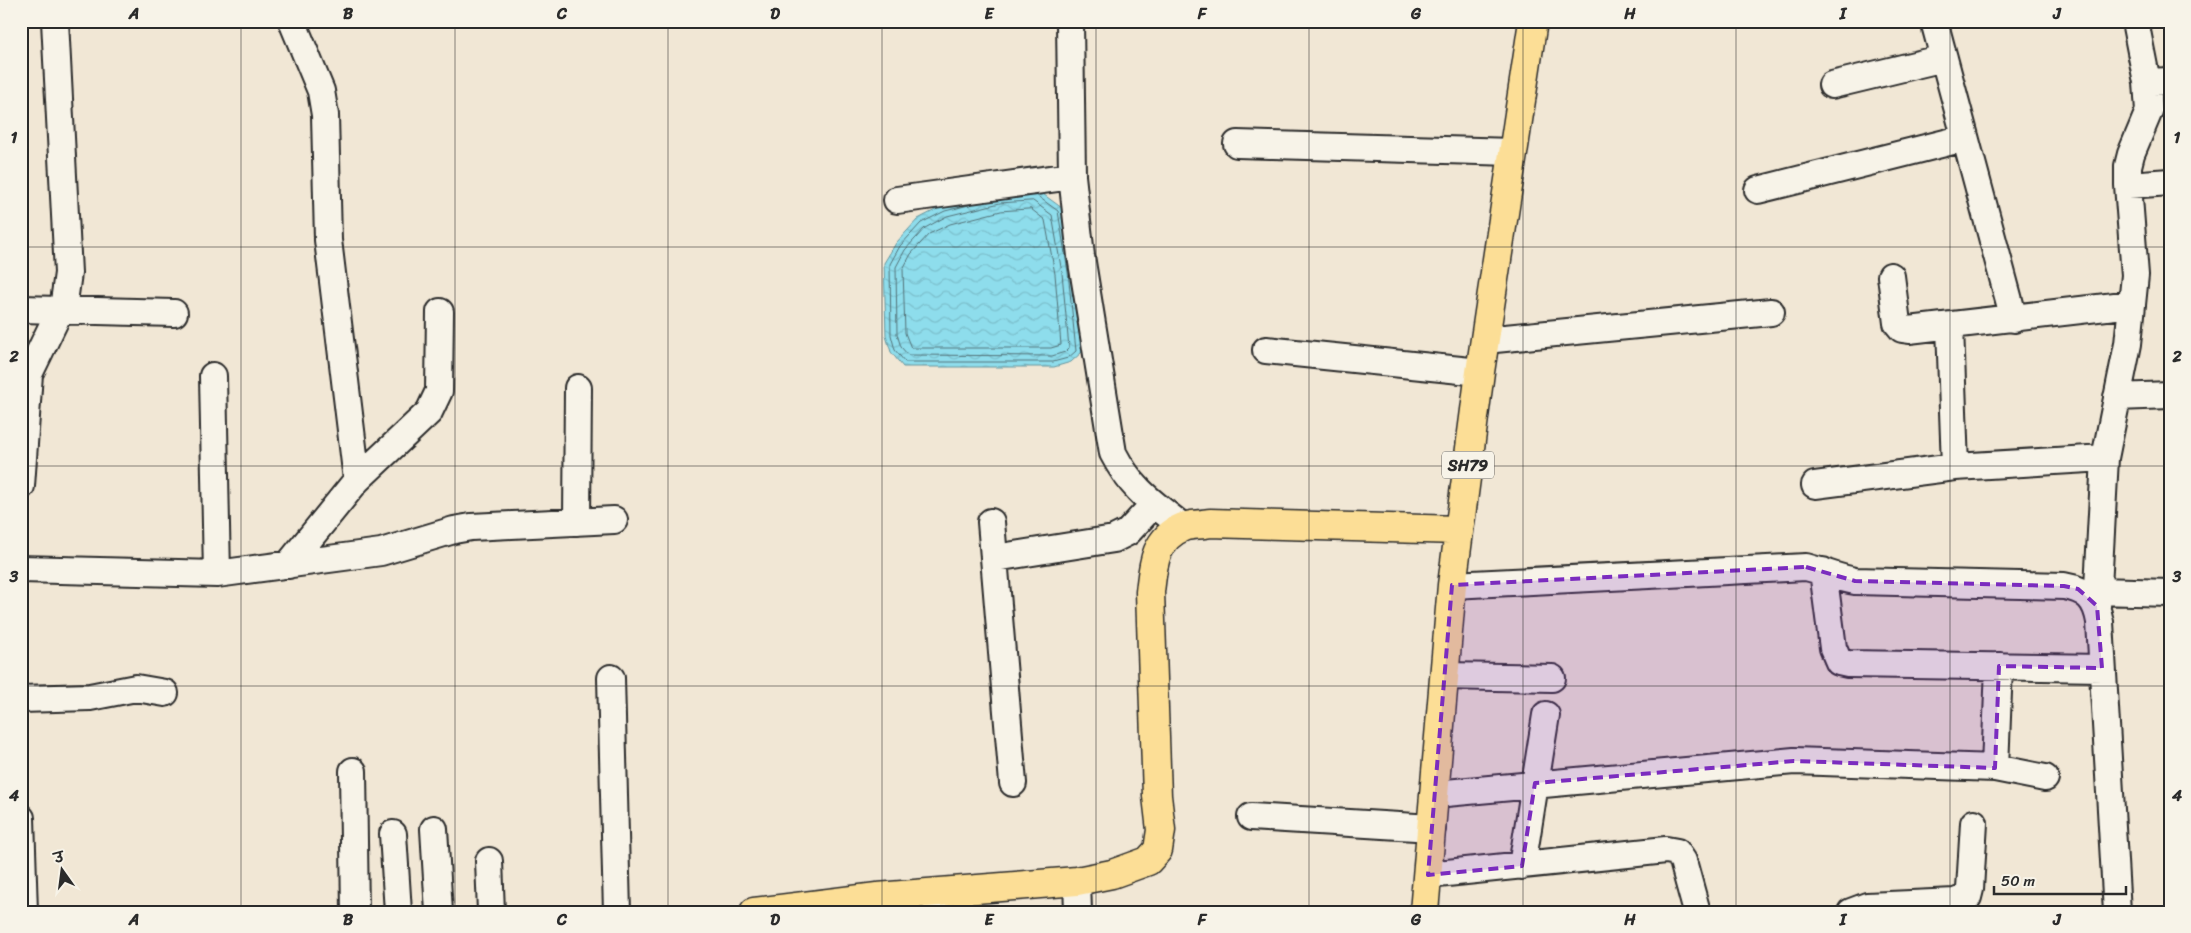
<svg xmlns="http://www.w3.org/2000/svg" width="2191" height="933" font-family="Sriracha,'Playpen Sans Deva',sans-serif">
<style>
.water{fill:url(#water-waves);stroke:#66969f}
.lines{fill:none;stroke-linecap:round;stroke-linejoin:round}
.shore{stroke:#537278;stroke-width:1}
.minor-casing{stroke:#2b2b2b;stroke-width:30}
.major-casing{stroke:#2b2b2b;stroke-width:31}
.minor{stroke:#f7f3e8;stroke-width:26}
.major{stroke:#fcde96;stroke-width:28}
.marked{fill:#7b2cbf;fill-opacity:0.2;stroke:#7b2cbf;stroke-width:4;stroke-dasharray:10 6;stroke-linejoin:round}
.grid{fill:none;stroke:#2b2b2b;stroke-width:1;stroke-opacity:0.55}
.labels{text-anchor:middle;stroke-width:4.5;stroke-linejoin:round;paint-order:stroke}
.shield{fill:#f7f3e8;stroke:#686764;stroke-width:1}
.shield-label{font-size:16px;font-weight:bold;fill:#2b2b2b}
.neatline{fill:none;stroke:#2b2b2b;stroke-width:2}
.grid-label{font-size:16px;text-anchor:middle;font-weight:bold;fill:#2b2b2b}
</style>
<defs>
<pattern id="water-waves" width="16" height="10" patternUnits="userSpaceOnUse" patternTransform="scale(1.25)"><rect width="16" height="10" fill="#8eddec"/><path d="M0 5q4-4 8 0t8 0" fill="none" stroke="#7bbecb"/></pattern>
</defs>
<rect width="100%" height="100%" fill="#f1e7d5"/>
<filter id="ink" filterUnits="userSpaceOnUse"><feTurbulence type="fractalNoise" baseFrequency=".02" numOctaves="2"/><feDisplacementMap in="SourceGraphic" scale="10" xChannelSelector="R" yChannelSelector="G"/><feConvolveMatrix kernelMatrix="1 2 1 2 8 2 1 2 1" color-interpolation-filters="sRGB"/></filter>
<g filter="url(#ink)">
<!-- water -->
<path class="water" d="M 1036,189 L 1062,208 L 1073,271 L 1082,352 L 1071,362 L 1054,367 L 903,367 L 891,352 L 886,336 L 884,263 L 896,243 L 918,219 L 943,206 Z"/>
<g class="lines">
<!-- shore -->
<path class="shore" d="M 1033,201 L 1052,215 L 1062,273 L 1069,348 L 1065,352 L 1052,356 L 908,355 L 901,347 L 897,334 L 896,267 L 905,250 L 925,228 L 947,216 L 1000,203 Z
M 969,205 L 945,211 L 921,223 L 900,246 L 890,264 L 891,335 L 895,350 L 905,362 L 1053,362 L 1068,358 L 1076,351 L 1068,272 L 1058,211 L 1036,195
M 1031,209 L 1045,220 L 1055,274 L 1061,345 L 1051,348 L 911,348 L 905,333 L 903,269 L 911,254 L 929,234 L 950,224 L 1001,211 Z"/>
<defs>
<path id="minor" d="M 292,21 L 321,91 L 325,115 L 328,240 L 357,480
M 1070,21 L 1072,176 L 1081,256 L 1113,453 C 1132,490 1152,502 1183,527
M 1934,21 L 2014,319
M 2147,82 L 2170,81
M 1832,85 L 1944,58
M 1237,144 L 1513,152
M 2128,185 L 2170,182
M 1758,190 L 1965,138
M 897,200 L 1072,176
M 1891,276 L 1897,323 L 1902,329 L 1909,330 L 2132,304
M 21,309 L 174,313
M 1950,326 L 1955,467
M 1485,340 L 1771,312
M 1266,350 L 1480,372
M 213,376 L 217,574
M 2117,397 L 2170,395
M 1815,485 L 1955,467 L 2105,458
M 21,486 L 29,374 L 64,302 L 68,273 L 55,21
M 577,522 L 578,388
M 991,522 L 1013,783
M 995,558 L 1114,539 L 1128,532 L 1154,504
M 288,565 L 357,480 L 429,412 L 439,391 L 440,312
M 21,569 L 217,574 L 381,552 L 454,530 L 471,527 L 614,520
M 1823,571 L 1833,648 L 1839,662 L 1848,664 L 2102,668
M 1452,585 L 1806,567 C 1823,571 1838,578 1855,581 L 2064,586 C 2087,590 2096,599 2100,622 L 2117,912
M 2098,591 L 2170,593
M 2097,606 L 2105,458 L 2128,344 L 2135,275 L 2128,185 L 2128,166 L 2131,154 L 2149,111 L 2147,82 L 2135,21
M 1445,676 L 1552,678
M 611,678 L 617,912
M 21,699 L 90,697 L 136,688 L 165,693
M 1995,768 L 1999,666
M 353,771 L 355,912
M 1435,794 L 1794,761 L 1995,768 L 2045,778
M 1251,817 L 1432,828
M 21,818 L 24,912
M 434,829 L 439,912
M 393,834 L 398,912
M 489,861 L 491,912
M 1522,866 L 1546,715
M 1428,875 L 1666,850 L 1677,852 L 1683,861 L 1697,912
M 1077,881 L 1078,912
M 936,892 L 937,912
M 1851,912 L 1867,906 L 1955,902 L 1968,897 L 1970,889 L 1974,823"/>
<path id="major" d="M 754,912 L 877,897 L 1077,881 L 1112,874 L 1148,861 L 1158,850 L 1161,830 L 1157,796 L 1150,592 C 1153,566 1154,539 1183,527 C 1190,524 1201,525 1210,523 L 1459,530
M 1424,912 L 1452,585 L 1480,372 L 1533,21"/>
</defs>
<!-- minor casing -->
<use href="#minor" class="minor-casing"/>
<!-- major casing -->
<use href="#major" class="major-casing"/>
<!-- minor -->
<use href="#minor" class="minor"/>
<!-- major -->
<use href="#major" class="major"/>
</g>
</g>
<!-- marked area -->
<path class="marked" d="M 1806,567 L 1855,581 L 2064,586 L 2078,589 L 2097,606 L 2102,668 L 1999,666 L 1995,768 L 1794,761 L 1535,783 L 1522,866 L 1428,875 L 1452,585 Z"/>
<!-- grid -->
<path class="grid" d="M 241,21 L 241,912M 455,21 L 455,912M 668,21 L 668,912M 882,21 L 882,912M 1096,21 L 1096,912M 1309,21 L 1309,912M 1523,21 L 1523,912M 1736,21 L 1736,912M 1950,21 L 1950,912M 21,247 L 2170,247M 21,466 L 2170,466M 21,686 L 2170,686"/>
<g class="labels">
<!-- shield labels -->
<rect class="shield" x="1442" y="451.5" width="52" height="27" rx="4"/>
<g class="shield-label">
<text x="1468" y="471">SH79</text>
</g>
</g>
<!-- margin -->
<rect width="2191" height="933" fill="none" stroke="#f7f3e8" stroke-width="55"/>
<!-- north arrow -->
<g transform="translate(62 870) rotate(346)" stroke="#f7f3e8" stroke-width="4" paint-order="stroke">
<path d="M0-4L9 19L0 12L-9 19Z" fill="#2b2b2b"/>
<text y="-8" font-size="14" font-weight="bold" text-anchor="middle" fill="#2b2b2b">उ</text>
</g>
<!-- scale -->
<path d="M1994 886v8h132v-8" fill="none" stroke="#2b2b2b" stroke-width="2.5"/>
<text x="2001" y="886" font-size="15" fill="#2b2b2b" stroke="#f7f3e8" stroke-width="4" paint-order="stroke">50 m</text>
<rect x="28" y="28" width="2136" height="878" class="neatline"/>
<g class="grid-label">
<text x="134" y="19">A</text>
<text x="348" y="19">B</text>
<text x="562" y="19">C</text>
<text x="775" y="19">D</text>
<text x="989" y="19">E</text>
<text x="1202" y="19">F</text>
<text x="1416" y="19">G</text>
<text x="1630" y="19">H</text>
<text x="1843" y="19">I</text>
<text x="2057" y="19">J</text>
<text x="14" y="143">1</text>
<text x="2177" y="143">1</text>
<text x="14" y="362">2</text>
<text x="2177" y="362">2</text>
<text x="14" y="582">3</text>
<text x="2177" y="582">3</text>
<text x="14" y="801">4</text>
<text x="2177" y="801">4</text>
<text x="134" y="925">A</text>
<text x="348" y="925">B</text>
<text x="562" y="925">C</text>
<text x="775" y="925">D</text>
<text x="989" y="925">E</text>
<text x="1202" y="925">F</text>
<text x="1416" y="925">G</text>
<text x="1630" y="925">H</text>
<text x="1843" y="925">I</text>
<text x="2057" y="925">J</text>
</g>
</svg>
